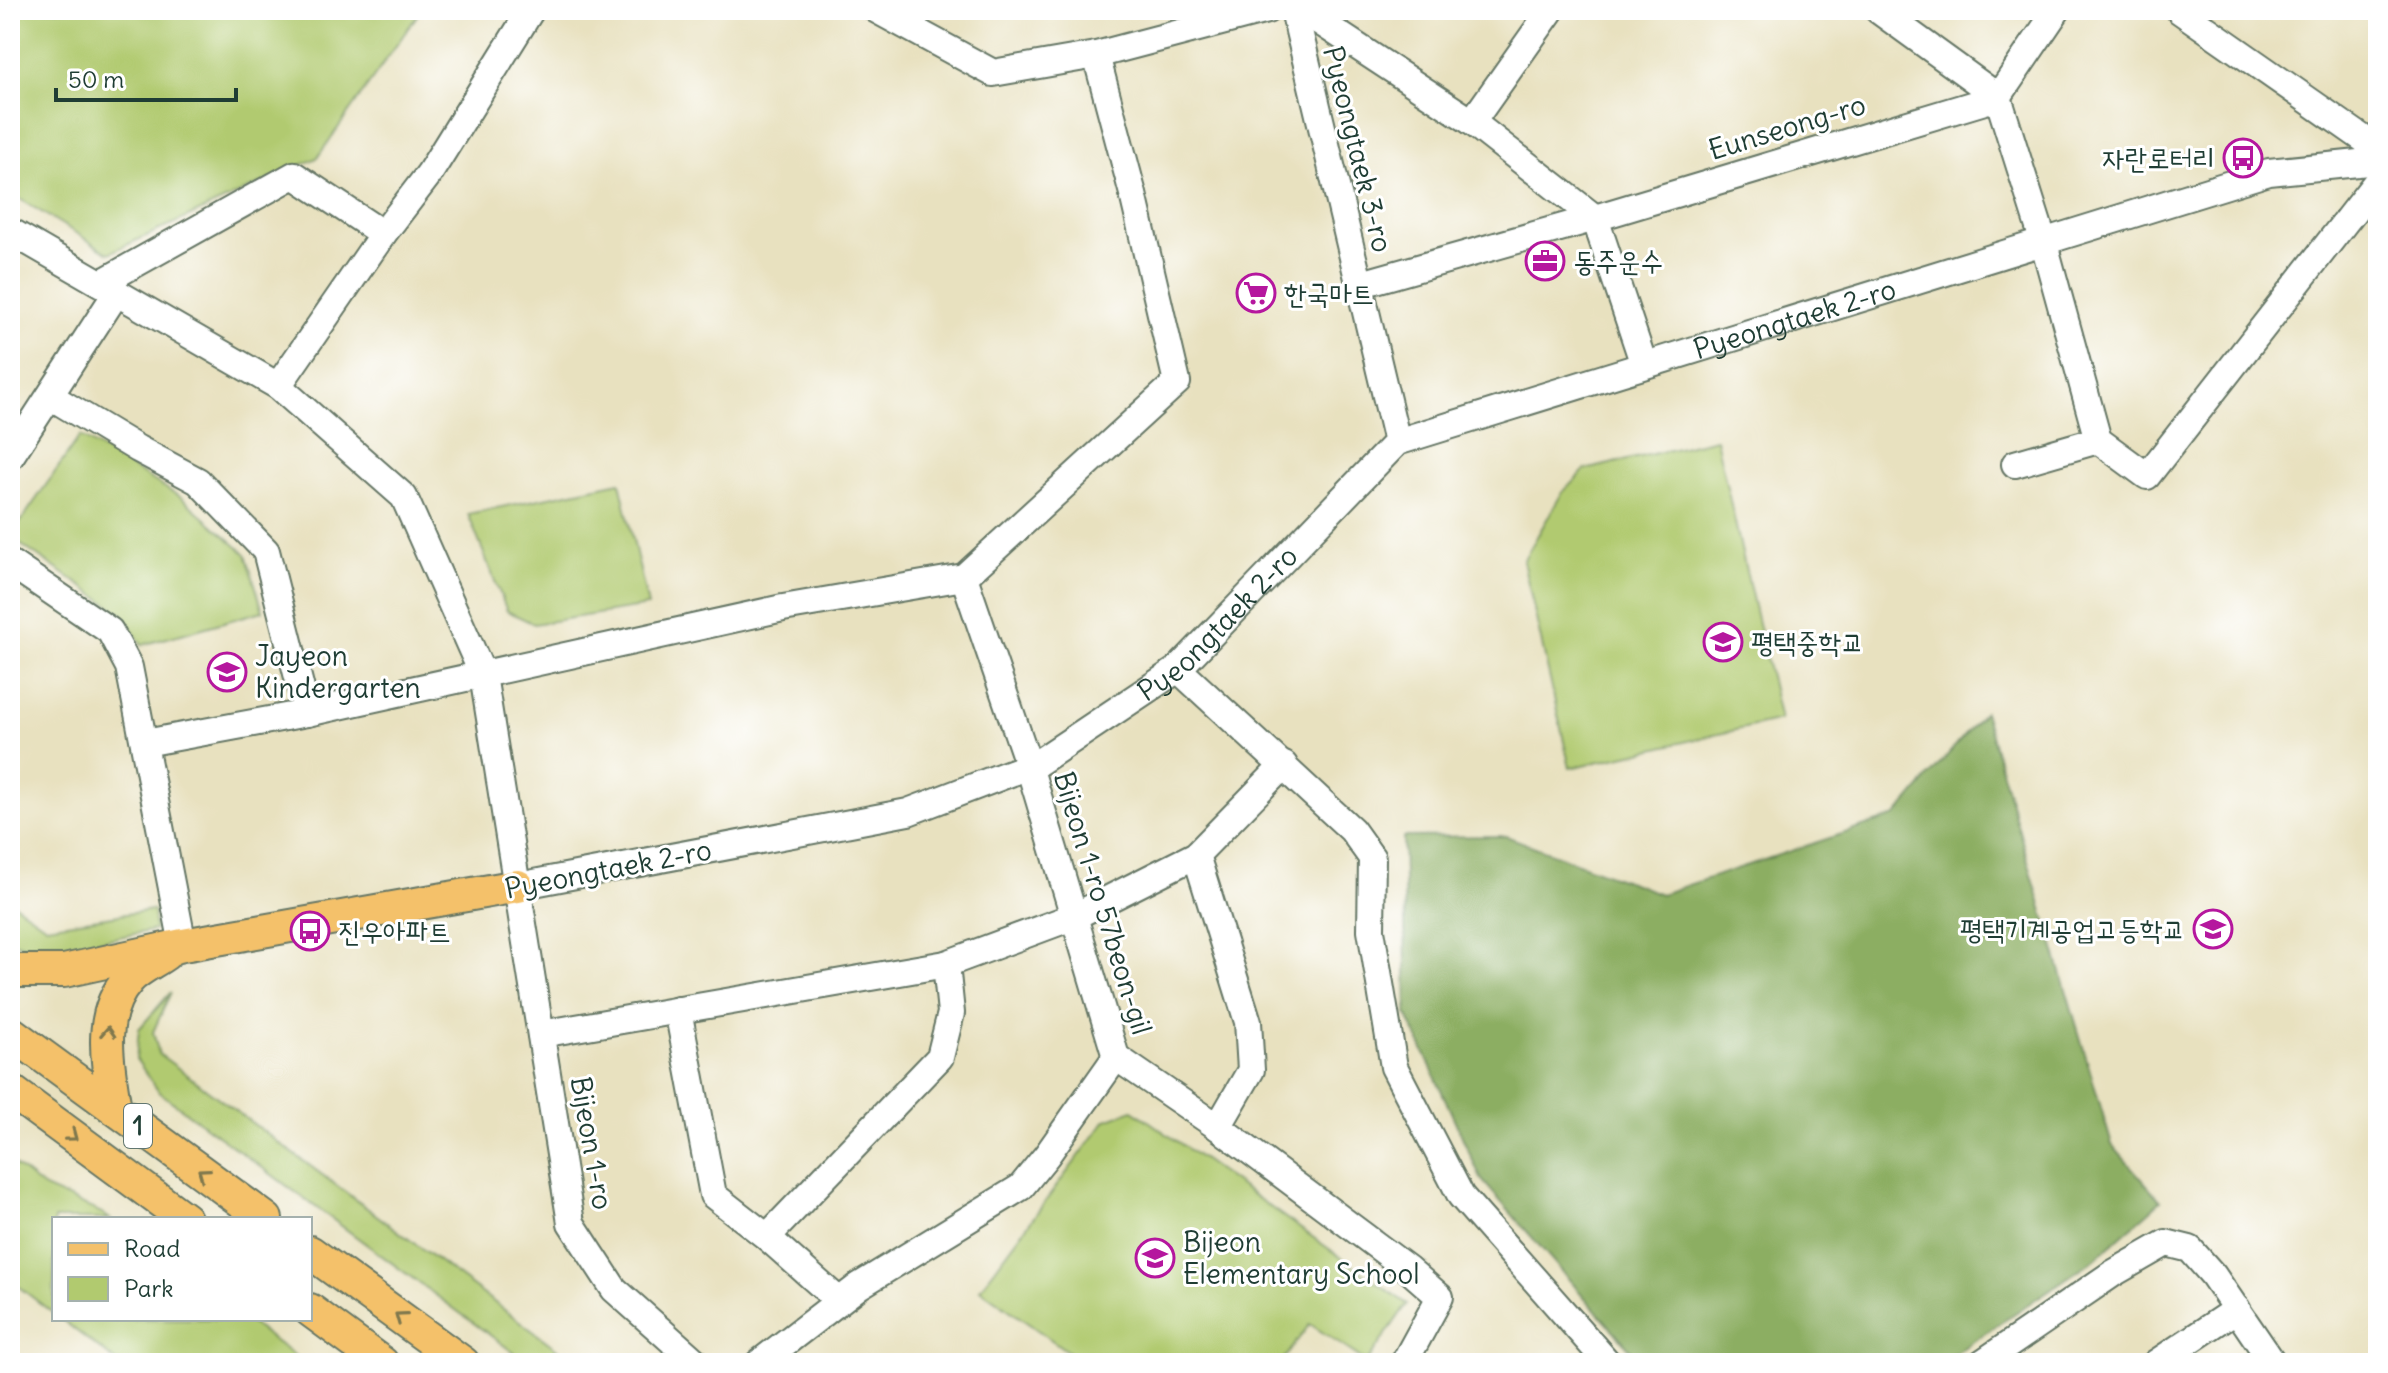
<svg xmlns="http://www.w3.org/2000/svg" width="2388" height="1373" font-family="Delius,'Poor Story',sans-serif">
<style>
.green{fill:#b1ca6f;stroke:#688452;stroke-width:2}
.forest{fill:#8cae62;stroke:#56764b;stroke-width:2}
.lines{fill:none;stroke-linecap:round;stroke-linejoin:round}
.minor-casing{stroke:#657665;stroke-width:30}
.major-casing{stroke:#657665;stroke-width:36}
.minor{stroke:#fff;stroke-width:26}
.major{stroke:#f4c16b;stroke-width:32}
.oneway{stroke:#7f784d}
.labels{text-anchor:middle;stroke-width:6;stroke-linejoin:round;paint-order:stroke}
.shield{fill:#fff;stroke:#627771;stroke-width:2}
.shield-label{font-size:26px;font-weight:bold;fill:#1f3d34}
.street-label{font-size:28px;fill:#1f3d34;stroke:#fff}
.poi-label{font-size:28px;fill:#1f3d34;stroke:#fff;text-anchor:start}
</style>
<rect width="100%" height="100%" fill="#fff"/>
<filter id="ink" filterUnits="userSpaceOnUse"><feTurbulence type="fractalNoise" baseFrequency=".0125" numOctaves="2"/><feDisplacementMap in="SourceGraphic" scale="16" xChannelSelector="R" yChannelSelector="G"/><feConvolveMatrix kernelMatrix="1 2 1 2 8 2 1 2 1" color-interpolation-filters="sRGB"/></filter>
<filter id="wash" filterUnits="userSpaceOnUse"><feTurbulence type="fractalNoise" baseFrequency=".006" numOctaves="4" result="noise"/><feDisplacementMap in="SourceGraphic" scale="32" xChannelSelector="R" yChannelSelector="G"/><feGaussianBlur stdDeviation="1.8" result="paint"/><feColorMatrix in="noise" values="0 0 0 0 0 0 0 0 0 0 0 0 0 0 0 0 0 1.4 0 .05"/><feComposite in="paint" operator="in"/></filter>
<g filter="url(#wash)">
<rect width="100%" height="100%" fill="#e8e1bf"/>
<!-- green -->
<path class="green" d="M 10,10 L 421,10 L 317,158 L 109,253 L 10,193 Z
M 80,436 L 182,498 L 246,554 L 263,611 L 142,645 L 121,613 L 10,537 Z
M 1716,439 L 1780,720 L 1570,768 L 1523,561 L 1562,493 L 1585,470 Z
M 620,482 L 648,606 L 534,624 L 507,611 L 468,514 Z
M 10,901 L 46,926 L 153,910 L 155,930 L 42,952 L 10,941 Z
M 171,992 L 153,1032 L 159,1054 L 576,1363 L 528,1363 L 159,1092 L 136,1059 L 139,1029 Z
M 1133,1110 L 1407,1304 L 1367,1362 L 1310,1324 L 1280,1363 L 1084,1363 L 980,1289 L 1106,1120 Z
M 10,1161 L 44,1188 L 102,1213 L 110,1219 L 54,1219 L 54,1314 L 10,1280 Z
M 61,1319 L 245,1319 L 304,1363 L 118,1363 Z"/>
<!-- forest -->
<path class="forest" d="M 1984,712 L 2112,1145 L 2161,1201 L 2095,1259 L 1941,1363 L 1642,1363 L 1481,1179 L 1407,1014 L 1403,837 L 1506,836 L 1661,894 L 1896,816 Z"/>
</g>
<g filter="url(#ink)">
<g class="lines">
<defs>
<g id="minor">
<path d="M 877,10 L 993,73 L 1096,55 L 1267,10"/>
<path d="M 1294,10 L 1397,442"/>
<path d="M 1302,10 L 1472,122 L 1595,218 L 1644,365"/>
<path d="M 1878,10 L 1998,97 L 2043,240 L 2098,440 L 2147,476 L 2378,180"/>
<path d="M 2179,10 L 2378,149"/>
<path d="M 1472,122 L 1551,10"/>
<path d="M 10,231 L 278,386 L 404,497 L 483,675 L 571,1223 L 614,1289 L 697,1363"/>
<path d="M 101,283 L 294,175 L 383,234"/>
<path d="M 1358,285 L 1595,218 L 1998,97 L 2057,10"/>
<path d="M 278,386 L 383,234 L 429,174 L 531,10"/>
<path d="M 50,396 L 138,449 L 198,481 L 266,551 L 307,713"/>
<path d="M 10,457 L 117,292"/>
<path d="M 2015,464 L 2098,440"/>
<path d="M 10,563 L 110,631 L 129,667 L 183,945"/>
<path d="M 964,577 L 1029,766 L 1116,1057 L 1218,1127 L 1408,1269 L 1440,1297 L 1404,1363"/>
<path d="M 1178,669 L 1352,830 L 1372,858 L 1371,930 L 1394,1067 L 1461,1196 L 1608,1363"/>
<path d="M 145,743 L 307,713 L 783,608 L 964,577 L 1177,382 L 1133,194 L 1096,55"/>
<path d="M 1196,855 L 1248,1022 L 1251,1070 L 1218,1127"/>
<path id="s1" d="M 518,886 L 908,812 L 1039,762 L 1178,669 L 1397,442 L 2269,172 L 2378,161"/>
<path d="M 678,1010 L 713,1195 L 767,1237 L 839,1301"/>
<path d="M 541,1034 L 946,964 L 1075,916 L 1196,855 L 1284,765"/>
<path d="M 767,1237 L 940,1057 L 951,1013 L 946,964"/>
<path d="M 759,1363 L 859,1286 L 1021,1187 L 1047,1155 L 1116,1057"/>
<path d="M 1982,1363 L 2112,1274 L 2166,1243 L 2190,1249 L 2213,1275 L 2273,1363"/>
<path d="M 2156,1363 L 2237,1309"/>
</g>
<path id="major" d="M 10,971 L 64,971 L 183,945 L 518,886
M 10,1032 L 266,1219
M 10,1090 L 185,1219
M 115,1109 C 108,1065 96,1015 129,979 C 138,969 154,962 165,954
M 310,1252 L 463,1363
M 310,1310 L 382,1363"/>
</defs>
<!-- minor casing -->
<use href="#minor" class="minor-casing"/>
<!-- major casing -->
<use href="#major" class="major-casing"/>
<!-- minor -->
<use href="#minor" class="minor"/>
<!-- major -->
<use href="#major" class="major"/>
</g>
<!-- one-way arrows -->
<defs><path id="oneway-chevron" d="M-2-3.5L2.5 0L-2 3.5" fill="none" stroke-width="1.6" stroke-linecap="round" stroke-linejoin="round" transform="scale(2)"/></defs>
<g class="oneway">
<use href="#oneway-chevron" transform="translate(108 1032) rotate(-87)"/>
<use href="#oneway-chevron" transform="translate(72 1136) rotate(37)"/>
<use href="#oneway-chevron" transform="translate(203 1173) rotate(-144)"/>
<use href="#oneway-chevron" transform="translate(400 1317) rotate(-144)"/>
</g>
</g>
<!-- icons -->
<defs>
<symbol id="bus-ring" viewBox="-11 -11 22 22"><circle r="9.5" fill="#fff" stroke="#b5179e" stroke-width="1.5"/><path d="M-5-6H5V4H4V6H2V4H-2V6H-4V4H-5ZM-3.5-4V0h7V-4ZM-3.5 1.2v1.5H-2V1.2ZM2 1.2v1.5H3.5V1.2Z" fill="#b5179e"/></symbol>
<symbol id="office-ring" viewBox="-11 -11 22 22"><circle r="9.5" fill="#fff" stroke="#b5179e" stroke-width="1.5"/><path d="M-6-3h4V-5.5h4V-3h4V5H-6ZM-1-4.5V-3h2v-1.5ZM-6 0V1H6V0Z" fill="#b5179e"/></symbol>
<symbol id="supermarket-ring" viewBox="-11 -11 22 22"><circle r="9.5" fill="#fff" stroke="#b5179e" stroke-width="1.5"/><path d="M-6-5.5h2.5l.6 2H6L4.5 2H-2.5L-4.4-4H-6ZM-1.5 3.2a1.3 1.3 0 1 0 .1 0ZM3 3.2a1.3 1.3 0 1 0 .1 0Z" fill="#b5179e"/></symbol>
<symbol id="school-ring" viewBox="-11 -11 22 22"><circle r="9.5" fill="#fff" stroke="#b5179e" stroke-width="1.5"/><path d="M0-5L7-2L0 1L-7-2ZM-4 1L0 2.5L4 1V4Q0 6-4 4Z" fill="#b5179e"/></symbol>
</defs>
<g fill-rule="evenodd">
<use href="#bus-ring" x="2221" y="136" width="44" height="44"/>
<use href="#office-ring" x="1523" y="239" width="44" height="44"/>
<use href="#supermarket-ring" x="1234" y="271" width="44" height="44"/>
<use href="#school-ring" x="1701" y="620" width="44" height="44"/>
<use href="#school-ring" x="205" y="650" width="44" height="44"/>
<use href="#school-ring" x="2191" y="907" width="44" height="44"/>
<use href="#bus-ring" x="288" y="909" width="44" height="44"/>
<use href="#school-ring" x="1133" y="1236" width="44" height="44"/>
</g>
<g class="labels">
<!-- shield labels -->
<rect class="shield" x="124" y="1104" width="28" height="44" rx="6"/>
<g class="shield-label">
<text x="138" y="1135">1</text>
</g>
<!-- street labels -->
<g class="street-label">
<text transform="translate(1787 127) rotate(-17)" y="10">Eunseong-ro</text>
<text transform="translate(1358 149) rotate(76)" y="10">Pyeongtaek 3-ro</text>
<text dy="10" stroke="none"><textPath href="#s1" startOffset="1436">Pyeongtaek 2-ro</textPath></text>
<text dy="10" stroke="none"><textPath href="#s1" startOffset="764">Pyeongtaek 2-ro</textPath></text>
<text transform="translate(608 869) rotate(-11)" y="10">Pyeongtaek 2-ro</text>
<text transform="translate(1103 903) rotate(73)" y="10">Bijeon 1-ro 57beon-gil</text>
<text transform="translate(592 1143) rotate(80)" y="10">Bijeon 1-ro</text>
</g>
<!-- poi labels -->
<g class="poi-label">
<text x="2215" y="168" text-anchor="end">자란로터리</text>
<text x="1573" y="271">동주운수</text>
<text x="1284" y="303">한국마트</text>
<text x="1751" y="652">평택중학교</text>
<text x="255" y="666">Jayeon<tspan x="255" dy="32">Kindergarten</tspan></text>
<text x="2185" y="939" text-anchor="end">평택기계공업고등학교</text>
<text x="338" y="941">진우아파트</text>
<text x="1183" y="1252">Bijeon<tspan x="1183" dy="32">Elementary School</tspan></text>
</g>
</g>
<!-- margin -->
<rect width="2388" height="1373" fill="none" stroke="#fff" stroke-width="40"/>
<!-- legend -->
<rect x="52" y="1217" width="260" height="104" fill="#ffffff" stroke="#a5b1ae" stroke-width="2"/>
<rect x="68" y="1243" width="40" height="12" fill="#f4c16b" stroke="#a5b1ae" stroke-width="2"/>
<text x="124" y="1257" font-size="24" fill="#1f3d34">Road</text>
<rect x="68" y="1277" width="40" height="24" fill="#b1ca6f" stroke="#a5b1ae" stroke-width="2"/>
<text x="124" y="1297" font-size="24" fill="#1f3d34">Park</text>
<!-- scale -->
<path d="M56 88v12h180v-12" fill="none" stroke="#1f3d34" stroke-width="4"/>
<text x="68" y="88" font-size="24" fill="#1f3d34" stroke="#ffffff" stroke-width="6" paint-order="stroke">50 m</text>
</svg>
